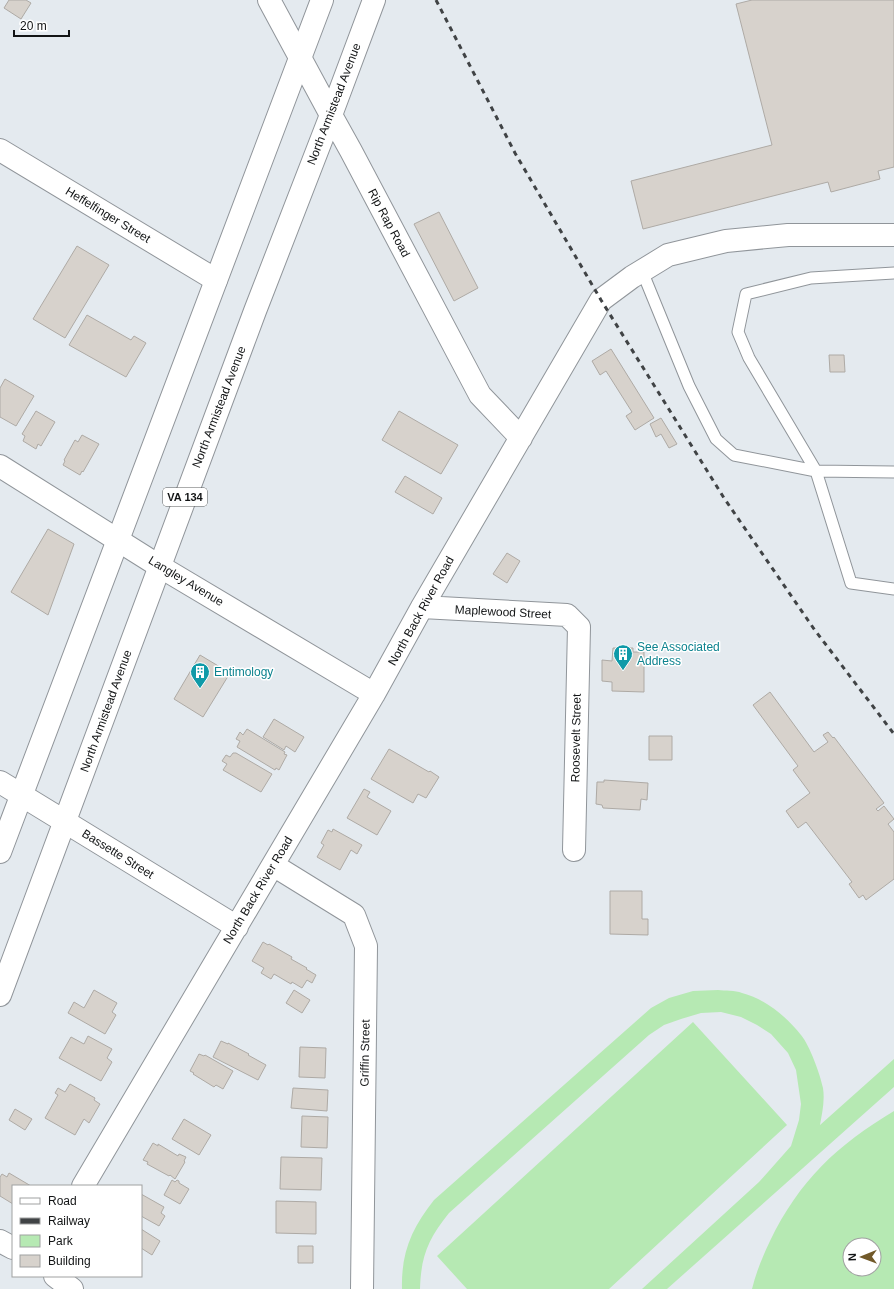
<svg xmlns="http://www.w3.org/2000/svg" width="894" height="1289" font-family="Helvetica,sans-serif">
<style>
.green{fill:#b6e9b3;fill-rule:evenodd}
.building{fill:#d7d2cc;stroke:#aeaaa5}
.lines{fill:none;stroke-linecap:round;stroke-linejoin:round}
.service-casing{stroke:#90959a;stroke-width:13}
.minor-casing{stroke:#90959a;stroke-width:24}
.secondary-casing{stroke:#90959a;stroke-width:24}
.primary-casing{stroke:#90959a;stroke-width:24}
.service{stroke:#fff;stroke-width:11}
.minor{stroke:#fff;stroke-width:22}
.secondary{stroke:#fff;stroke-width:22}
.primary{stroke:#fff;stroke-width:22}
.rail{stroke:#404345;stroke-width:3;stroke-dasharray:5 5;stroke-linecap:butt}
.labels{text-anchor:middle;stroke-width:3;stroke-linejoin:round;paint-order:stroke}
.shield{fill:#fff;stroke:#595a5b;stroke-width:1}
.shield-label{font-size:11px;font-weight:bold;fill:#121415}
.street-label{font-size:12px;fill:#121415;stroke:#fff}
.culture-label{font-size:12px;fill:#0d838f;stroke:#fff;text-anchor:start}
</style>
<rect width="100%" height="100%" fill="#e4eaef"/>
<!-- green -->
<path class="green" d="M 718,990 C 725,991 735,990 742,993 C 765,999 786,1016 801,1035 C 810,1046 820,1074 823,1088 C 825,1101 822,1113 820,1125 L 894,1059 L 894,1087 L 667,1289 L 642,1289 L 759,1182 L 791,1146 L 799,1120 L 801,1104 L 796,1070 L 788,1053 L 771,1034 L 757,1025 L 741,1017 L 721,1012 L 701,1013 L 681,1019 L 664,1025 L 649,1035 L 449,1213 C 428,1239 421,1256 420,1289 L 402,1289 C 401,1252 412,1228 434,1200 L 651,1008 L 669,998 L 693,991 Z
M 693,1022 L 787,1125 L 609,1289 L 467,1289 L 437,1256 Z
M 894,1111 L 894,1289 L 752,1289 C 756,1272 763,1256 770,1241 C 799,1181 837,1145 894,1111 ZM 850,1245 L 874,1245 L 874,1269 L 850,1269 Z"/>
<!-- building -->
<path class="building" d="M 9,0 L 26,0 L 31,3 L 21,19 L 4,8 Z
M 752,0 L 894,0 L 894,167 L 878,171 L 880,179 L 831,192 L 828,182 L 643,229 L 631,181 L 772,145 L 736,4 Z
M 439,212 L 478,288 L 454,301 L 414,224 Z
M 77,246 L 109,265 L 65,338 L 33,319 Z
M 87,315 L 131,340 L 134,336 L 146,343 L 126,377 L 69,345 Z
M 611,349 L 654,418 L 635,430 L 626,416 L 632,412 L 606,371 L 600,375 L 592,361 Z
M 829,355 L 844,355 L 845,372 L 830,372 Z
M 5,379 L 34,396 L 16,426 L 0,417 L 0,388 Z
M 36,411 L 55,422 L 41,446 L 38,444 L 36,449 L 23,441 L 25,436 L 22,434 Z
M 399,411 L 458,445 L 441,474 L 382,440 Z
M 661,418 L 677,444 L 669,448 L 661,434 L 656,437 L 650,424 Z
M 82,435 L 99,444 L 83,472 L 82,471 L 80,475 L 63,465 L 65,461 L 64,460 L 75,440 L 78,442 Z
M 405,476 L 442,498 L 433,514 L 395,492 Z
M 48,529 L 74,544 L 48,615 L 11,592 Z
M 507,553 L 520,561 L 507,583 L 493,574 Z
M 613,648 L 633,648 L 633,652 L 644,652 L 644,692 L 612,691 L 612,682 L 602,681 L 602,660 L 612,661 Z
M 200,655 L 230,673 L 203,717 L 174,699 Z
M 770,692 L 814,752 L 828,742 L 823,735 L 828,732 L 833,738 L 834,737 L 884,803 L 876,809 L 878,811 L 884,806 L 894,819 L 888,824 L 894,832 L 894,879 L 866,900 L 863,895 L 859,898 L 849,884 L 852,882 L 806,822 L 798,828 L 786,811 L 810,793 L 793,770 L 798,766 L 753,705 Z
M 274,719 L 304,737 L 295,752 L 286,746 L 284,750 L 263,737 Z
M 247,729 L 285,752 L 284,754 L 287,755 L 279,770 L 276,768 L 275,770 L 237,747 L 240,741 L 236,739 L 240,732 L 243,735 Z
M 649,736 L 672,736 L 672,760 L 649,760 Z
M 389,749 L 429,772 L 430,771 L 439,777 L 426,798 L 418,794 L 413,803 L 371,779 Z
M 233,753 L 236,753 L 272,774 L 261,792 L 223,770 L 227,764 L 222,761 L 226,755 L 230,757 Z
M 604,780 L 648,783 L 647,800 L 641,799 L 640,810 L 603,808 L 602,805 L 596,804 L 597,782 L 604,782 Z
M 364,789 L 370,792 L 367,797 L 391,811 L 377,835 L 347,818 Z
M 333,829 L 362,845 L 357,854 L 351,850 L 340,870 L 317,857 L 324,845 L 321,843 L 328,830 L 332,832 Z
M 610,891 L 642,891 L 642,919 L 648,919 L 648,935 L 610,934 Z
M 263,942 L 268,945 L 269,944 L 292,957 L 291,959 L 307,968 L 306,969 L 316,975 L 312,983 L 307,980 L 302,988 L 292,982 L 291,984 L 274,974 L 271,979 L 261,973 L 264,968 L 252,961 Z
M 94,990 L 117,1003 L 112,1012 L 116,1015 L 105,1034 L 68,1013 L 74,1002 L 84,1008 Z
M 294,990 L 310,1000 L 302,1013 L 286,1003 Z
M 88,1036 L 112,1049 L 107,1058 L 112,1062 L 101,1081 L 59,1058 L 71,1037 L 84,1044 Z
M 221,1041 L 228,1044 L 228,1043 L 249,1054 L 248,1055 L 266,1065 L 258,1080 L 213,1057 Z
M 300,1047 L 326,1048 L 325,1078 L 299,1077 Z
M 199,1054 L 204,1056 L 205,1055 L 233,1071 L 223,1089 L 216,1085 L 214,1087 L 193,1074 L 194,1073 L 190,1071 Z
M 70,1084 L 95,1098 L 94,1100 L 100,1104 L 89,1123 L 84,1119 L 75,1135 L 45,1118 L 58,1095 L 55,1093 L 58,1088 L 65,1092 Z
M 293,1088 L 328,1090 L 327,1111 L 291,1108 Z
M 15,1109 L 32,1119 L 25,1130 L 9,1120 Z
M 302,1116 L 328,1117 L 327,1148 L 301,1147 Z
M 184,1119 L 211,1135 L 199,1155 L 172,1139 Z
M 153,1143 L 158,1146 L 158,1144 L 178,1156 L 179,1154 L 186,1157 L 184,1161 L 185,1162 L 175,1179 L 170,1175 L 169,1176 L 147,1164 L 148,1162 L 143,1160 Z
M 281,1157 L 322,1158 L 321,1190 L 280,1189 Z
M 9,1173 L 31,1186 L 13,1186 L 13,1204 L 0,1196 L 0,1177 L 2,1174 L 7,1177 Z
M 172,1180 L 175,1182 L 177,1180 L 179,1181 L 179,1183 L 189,1189 L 180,1204 L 164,1195 Z
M 141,1194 L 164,1207 L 161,1213 L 165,1216 L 159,1226 L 141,1216 Z
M 276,1201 L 316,1202 L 316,1234 L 276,1233 Z
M 141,1229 L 160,1241 L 152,1255 L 141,1248 Z
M 298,1246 L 313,1246 L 313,1263 L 298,1263 Z"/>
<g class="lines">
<defs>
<path id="service" d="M 642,271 L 689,386 L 716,439 L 734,455 L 816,471
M 816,471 L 749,358 L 738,332 L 746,294 L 811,278 L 894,273
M 894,472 L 816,471 L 851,583 L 894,589"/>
<path id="minor" d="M 331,115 L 351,151 L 480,395 L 521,438
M 0,150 L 216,280
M 0,466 L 159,566 L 374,694
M 422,607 L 567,615 L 579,627 L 574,850
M 0,782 L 237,927
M 273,865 L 354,915 L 366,946 L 362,1289
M 83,1186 L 374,694 L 422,607 L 601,300 L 632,277 L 668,255 L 726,241 L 788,235 L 894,235
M 0,1241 L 13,1248
M 55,1276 L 72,1289"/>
<path id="secondary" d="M 269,0 L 331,115"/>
<path id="primary" d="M 0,852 L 322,0
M 0,995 L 255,311 L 331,115 L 374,0"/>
</defs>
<!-- service casing -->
<use href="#service" class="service-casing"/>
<!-- minor casing -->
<use href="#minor" class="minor-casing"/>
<!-- secondary casing -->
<use href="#secondary" class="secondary-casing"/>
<!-- primary casing -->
<use href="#primary" class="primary-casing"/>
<!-- service -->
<use href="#service" class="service"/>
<!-- minor -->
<use href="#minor" class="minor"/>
<!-- secondary -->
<use href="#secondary" class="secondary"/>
<!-- primary -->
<use href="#primary" class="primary"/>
<!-- rail -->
<path class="rail" d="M 436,0 L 515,153 L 601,300 L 724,498 L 814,629 L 894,734"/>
</g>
<!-- icons -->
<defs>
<symbol id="building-pin" viewBox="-11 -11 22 30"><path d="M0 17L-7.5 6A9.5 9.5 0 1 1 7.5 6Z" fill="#0f9aa8" stroke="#fff"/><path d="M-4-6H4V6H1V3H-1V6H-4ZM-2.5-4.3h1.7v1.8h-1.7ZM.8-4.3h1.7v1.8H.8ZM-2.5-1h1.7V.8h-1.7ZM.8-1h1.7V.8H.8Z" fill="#fff"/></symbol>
</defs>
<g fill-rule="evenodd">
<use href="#building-pin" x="612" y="643" width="22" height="30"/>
<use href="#building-pin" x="189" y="661" width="22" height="30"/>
</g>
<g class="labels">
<!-- shield labels -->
<rect class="shield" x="163" y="488" width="44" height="18" rx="3"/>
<g class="shield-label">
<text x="185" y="501">VA 134</text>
</g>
<!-- street labels -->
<g class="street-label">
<text transform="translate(334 104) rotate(-69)" y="4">North Armistead Avenue</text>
<text transform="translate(108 215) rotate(31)" y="4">Heffelfinger Street</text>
<text transform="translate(389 223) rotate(62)" y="4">Rip Rap Road</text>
<text transform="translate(219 407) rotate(-69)" y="4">North Armistead Avenue</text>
<text transform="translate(186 581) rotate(31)" y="4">Langley Avenue</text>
<text transform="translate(421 611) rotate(-61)" y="4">North Back River Road</text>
<text transform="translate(503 612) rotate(3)" y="4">Maplewood Street</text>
<text transform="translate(106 711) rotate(-70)" y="4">North Armistead Avenue</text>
<text transform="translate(576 738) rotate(-89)" y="4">Roosevelt Street</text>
<text transform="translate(118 854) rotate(32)" y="4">Bassette Street</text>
<text transform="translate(258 890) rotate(-59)" y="4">North Back River Road</text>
<text transform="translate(365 1053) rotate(-89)" y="4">Griffin Street</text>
</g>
<!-- culture labels -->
<g class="culture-label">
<text x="637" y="651">See Associated<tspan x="637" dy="14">Address</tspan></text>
<text x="214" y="676">Entimology</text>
</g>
</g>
<!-- legend -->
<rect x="12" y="1185" width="130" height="92" fill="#ffffff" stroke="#a0a1a1"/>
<rect x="20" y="1198" width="20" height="6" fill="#ffffff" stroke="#a0a1a1"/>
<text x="48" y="1205" font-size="12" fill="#121415">Road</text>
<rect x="20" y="1218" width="20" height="6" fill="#404345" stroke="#a0a1a1"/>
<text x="48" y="1225" font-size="12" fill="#121415">Railway</text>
<rect x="20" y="1235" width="20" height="12" fill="#b6e9b3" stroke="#a0a1a1"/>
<text x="48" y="1245" font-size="12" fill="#121415">Park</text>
<rect x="20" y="1255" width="20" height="12" fill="#d7d2cc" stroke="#a0a1a1"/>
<text x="48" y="1265" font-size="12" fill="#121415">Building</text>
<!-- north arrow -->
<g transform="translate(862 1257) rotate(269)"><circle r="19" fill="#ffffff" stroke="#a0a1a1"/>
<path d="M0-3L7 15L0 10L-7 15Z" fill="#715929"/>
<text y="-6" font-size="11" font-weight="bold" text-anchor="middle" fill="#121415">N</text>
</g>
<!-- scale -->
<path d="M14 30v6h55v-6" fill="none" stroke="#121415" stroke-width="2"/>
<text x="20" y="30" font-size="12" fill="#121415" stroke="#ffffff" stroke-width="3" paint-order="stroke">20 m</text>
</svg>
